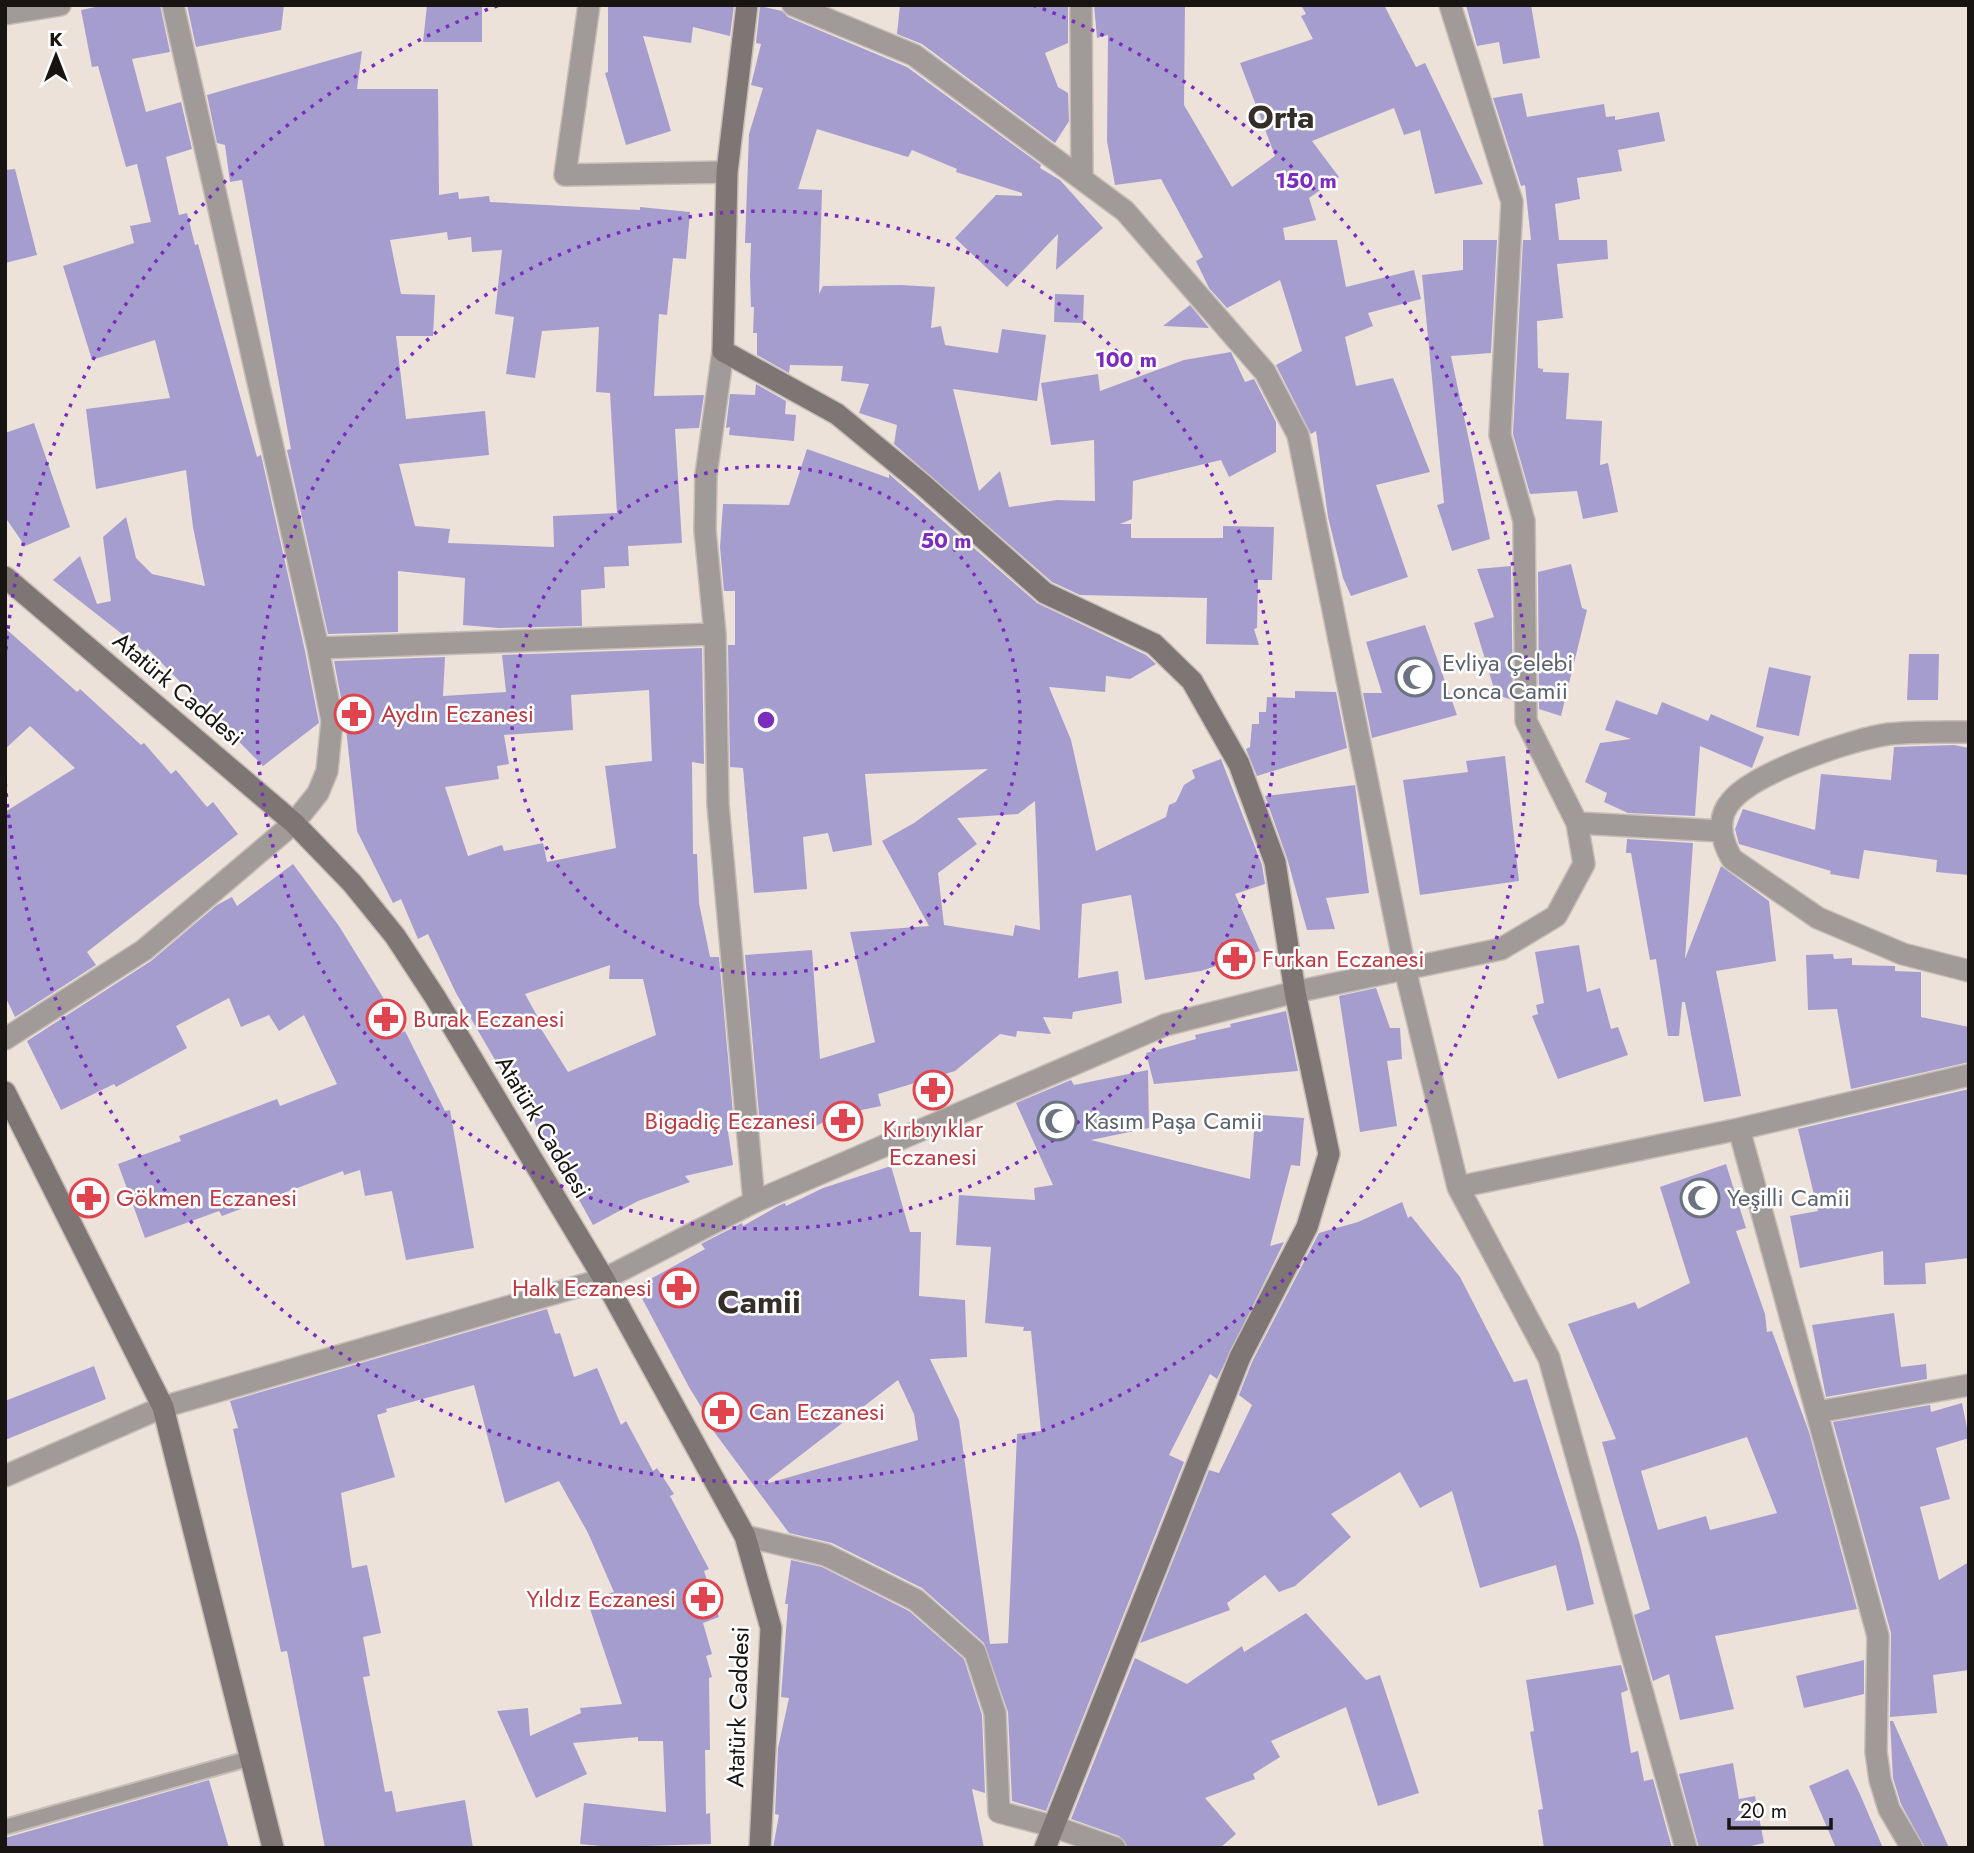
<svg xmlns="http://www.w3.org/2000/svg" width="1974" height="1853" font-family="Jost,sans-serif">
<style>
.building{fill:#a69dcf;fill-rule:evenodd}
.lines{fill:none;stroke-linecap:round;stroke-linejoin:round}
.lane-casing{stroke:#c6bdb6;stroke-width:18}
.street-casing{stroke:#c6bdb6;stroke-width:24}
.secondary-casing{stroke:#c6bdb6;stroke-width:24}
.lane{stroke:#a09a98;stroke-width:14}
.street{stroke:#a09a98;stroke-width:21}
.secondary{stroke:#7e7674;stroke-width:21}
.ring{fill:none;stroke:#7b2cbf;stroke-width:3.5;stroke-dasharray:3.5 7}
.labels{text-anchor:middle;stroke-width:5;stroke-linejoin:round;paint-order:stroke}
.worship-label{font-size:24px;fill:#5b616d;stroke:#fff;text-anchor:start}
.street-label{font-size:24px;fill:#171411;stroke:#fff}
.health-label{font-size:24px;fill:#be3a42;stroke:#fff;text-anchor:start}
.district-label{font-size:32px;font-weight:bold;fill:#352d27;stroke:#fff}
.centre{fill:#7b2cbf;stroke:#fff;stroke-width:3.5}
.ring-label{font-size:21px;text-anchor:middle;font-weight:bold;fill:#7b2cbf;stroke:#fff;stroke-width:5;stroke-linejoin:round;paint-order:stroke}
</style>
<rect width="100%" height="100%" fill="#ede2da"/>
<!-- building -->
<path class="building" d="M 105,5 L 160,5 L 170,52 L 132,59 L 146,112 L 181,102 L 192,149 L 166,157 L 179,215 L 187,213 L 195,245 L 198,244 L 257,457 L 261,455 L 305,651 L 319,723 L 263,766 L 148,649 L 145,652 L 53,580 L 80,556 L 97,604 L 111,601 L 103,537 L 126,517 L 136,558 L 152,574 L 205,586 L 193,527 L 186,470 L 96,489 L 86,409 L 170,398 L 155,340 L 92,360 L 63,266 L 134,243 L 130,226 L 151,222 L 137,164 L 126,167 L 98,66 L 92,67 L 81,10 Z
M 187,5 L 284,5 L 281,30 L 196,47 Z
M 427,5 L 482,5 L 482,42 L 423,42 Z
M 608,5 L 734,5 L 730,36 L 693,27 L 691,43 L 643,36 L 671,131 L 626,145 L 605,73 L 608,72 Z
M 900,5 L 1068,5 L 1068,43 L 1045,53 L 1058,87 L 1068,93 L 1069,121 L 1055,143 L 922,44 L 897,34 Z
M 1094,5 L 1185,5 L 1184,105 L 1232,187 L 1275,156 L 1240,63 L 1313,39 L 1301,16 L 1306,14 L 1301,5 L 1384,5 L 1416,67 L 1425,63 L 1483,184 L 1435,194 L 1420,130 L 1404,135 L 1394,108 L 1312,141 L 1339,177 L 1309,198 L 1316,220 L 1283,228 L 1285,240 L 1337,240 L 1346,287 L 1414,270 L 1421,299 L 1368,313 L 1373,326 L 1345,337 L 1356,386 L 1393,378 L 1430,472 L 1376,485 L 1408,577 L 1351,596 L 1343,578 L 1328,517 L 1316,431 L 1311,434 L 1276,365 L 1302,351 L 1280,280 L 1227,308 L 1209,288 L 1196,261 L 1203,257 L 1161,179 L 1115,185 L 1107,141 L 1108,35 L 1097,38 Z
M 1466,5 L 1531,5 L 1540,58 L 1503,64 L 1499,42 L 1477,46 Z
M 760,6 L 782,11 L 788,17 L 907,67 L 1041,165 L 1040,168 L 1060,180 L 1103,228 L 1056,270 L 1058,234 L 1007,287 L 955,238 L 996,195 L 1022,196 L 1022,193 L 956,172 L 957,169 L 912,150 L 908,157 L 817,129 L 798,189 L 822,190 L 819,294 L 823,286 L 901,285 L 935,287 L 931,328 L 941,326 L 945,345 L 998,353 L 1002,329 L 1046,335 L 1037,401 L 953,389 L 979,491 L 1000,471 L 1009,507 L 1057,500 L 1095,501 L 1094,440 L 1051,445 L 1041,383 L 1098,374 L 1100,391 L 1184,360 L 1231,352 L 1245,382 L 1254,379 L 1276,422 L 1276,452 L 1229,477 L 1221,460 L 1133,481 L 1132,519 L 1120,524 L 1131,524 L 1131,538 L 1223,538 L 1223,526 L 1274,527 L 1272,580 L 1258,580 L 1257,628 L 1254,629 L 1259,645 L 1206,644 L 1207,598 L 1080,595 L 1052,582 L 894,444 L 897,425 L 859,413 L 869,384 L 841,381 L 843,366 L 790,365 L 789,373 L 757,355 L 757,333 L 753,333 L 754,307 L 751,307 L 750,277 L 751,243 L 745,243 L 749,134 L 763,88 L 751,85 L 761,44 L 756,43 Z
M 362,51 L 357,89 L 438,89 L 439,195 L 458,192 L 459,199 L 489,196 L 490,202 L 640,210 L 640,207 L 690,212 L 686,259 L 673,258 L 667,315 L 659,314 L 654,396 L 704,395 L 699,428 L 675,429 L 682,543 L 628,546 L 629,566 L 604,567 L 605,588 L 581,590 L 582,626 L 499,628 L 463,625 L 465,578 L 398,571 L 398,632 L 328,634 L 287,450 L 291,449 L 242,180 L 230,182 L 225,145 L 217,143 L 207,95 ZM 447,232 L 448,240 L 471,237 L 472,252 L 502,250 L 495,314 L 514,317 L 506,374 L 535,378 L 542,331 L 599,327 L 596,392 L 610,393 L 617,513 L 553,516 L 554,547 L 448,543 L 450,529 L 415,526 L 399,464 L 489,455 L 485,411 L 406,419 L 396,336 L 433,336 L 435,295 L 401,294 L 390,240 Z
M 1522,93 L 1527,117 L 1604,104 L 1606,117 L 1615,116 L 1615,120 L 1659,112 L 1665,141 L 1618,150 L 1622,171 L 1577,178 L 1580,199 L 1555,204 L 1559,240 L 1607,240 L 1608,259 L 1557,264 L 1563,318 L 1537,321 L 1538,368 L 1543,369 L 1543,372 L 1569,373 L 1566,419 L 1602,421 L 1600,465 L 1608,463 L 1618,512 L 1583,519 L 1577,491 L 1530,494 L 1513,434 L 1523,240 L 1531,240 L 1525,185 L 1521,186 L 1493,98 Z
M 15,169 L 37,255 L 5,263 L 5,170 Z
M 1463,240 L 1497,240 L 1491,353 L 1451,356 L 1490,539 L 1452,551 L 1437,505 L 1444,503 L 1422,275 L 1463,270 Z
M 1055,294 L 1084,295 L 1083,323 L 1054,322 Z
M 1190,305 L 1209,328 L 1163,326 Z
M 756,384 L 786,401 L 785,414 L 796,415 L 794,441 L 729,435 L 730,427 L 726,428 L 730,394 L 755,395 Z
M 34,423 L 70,527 L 25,546 L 5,517 L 5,433 Z
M 807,449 L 889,478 L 889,474 L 1037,603 L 1146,655 L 1156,664 L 1130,679 L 1106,676 L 1105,692 L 1049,687 L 1071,740 L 1096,851 L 1166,817 L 1169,805 L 1176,802 L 1184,785 L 1195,778 L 1192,770 L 1221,759 L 1262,865 L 1265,884 L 1235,894 L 1260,951 L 1201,971 L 1145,980 L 1131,895 L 1082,904 L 1078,978 L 1118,971 L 1122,1003 L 1073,1012 L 1072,1019 L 1043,1017 L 1051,1034 L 1017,1031 L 1016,1037 L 1000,1034 L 955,1071 L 878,1094 L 881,1106 L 837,1115 L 814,1127 L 760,1126 L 745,955 L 812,950 L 820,1059 L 875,1042 L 850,932 L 929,926 L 882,841 L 914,823 L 988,769 L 865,774 L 872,845 L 833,852 L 828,833 L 803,837 L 807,889 L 754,893 L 743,768 L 730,767 L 728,645 L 735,645 L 735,591 L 724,591 L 720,547 L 723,504 L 789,505 ZM 1035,801 L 1040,930 L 1015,925 L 1013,936 L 944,925 L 938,873 L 977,844 L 957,818 L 1018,814 Z
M 1571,564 L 1582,608 L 1587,610 L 1561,716 L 1539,709 L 1538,572 Z
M 1511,566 L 1513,700 L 1496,695 L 1474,623 L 1494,617 L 1477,569 Z
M 1425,625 L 1457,715 L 1372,738 L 1363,693 L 1382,693 L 1366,642 Z
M 5,628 L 77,692 L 80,689 L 141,745 L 144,743 L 171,774 L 176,770 L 207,807 L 213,802 L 238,834 L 87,952 L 96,965 L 15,1017 L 5,996 L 5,812 L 75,768 L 30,726 L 5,749 Z
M 702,648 L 704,764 L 692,762 L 693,854 L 697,854 L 699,903 L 710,957 L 719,957 L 734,1125 L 727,1125 L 733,1165 L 685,1176 L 690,1182 L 638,1201 L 593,1225 L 553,1153 L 550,1154 L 547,1139 L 540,1140 L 525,1088 L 515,1094 L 456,993 L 428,934 L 418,939 L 401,899 L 393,903 L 357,831 L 345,719 L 334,661 L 445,657 L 443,696 L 506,692 L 502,655 ZM 649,690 L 652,761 L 605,766 L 616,848 L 547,862 L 543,843 L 504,851 L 502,845 L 468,856 L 445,787 L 499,779 L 497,766 L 509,764 L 504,735 L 573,730 L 571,695 ZM 610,965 L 609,979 L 643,979 L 656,1035 L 568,1072 L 538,1024 L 541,1023 L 525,994 Z
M 1909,654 L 1939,654 L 1938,700 L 1907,700 Z
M 1769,667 L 1811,676 L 1799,736 L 1756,727 Z
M 1295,691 L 1336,692 L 1347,748 L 1257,776 L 1246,749 L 1250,747 L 1252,724 L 1259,724 L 1259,712 L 1266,712 L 1267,697 L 1295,698 Z
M 1616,700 L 1657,715 L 1662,702 L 1708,721 L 1711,714 L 1764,737 L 1752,768 L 1700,746 L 1695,816 L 1628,813 L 1604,802 L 1607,793 L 1585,782 L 1600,743 L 1631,739 L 1605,730 Z
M 1954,745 L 1969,748 L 1969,875 L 1936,872 L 1937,860 L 1864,850 L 1859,879 L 1830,874 L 1831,871 L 1739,844 L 1735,829 L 1743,809 L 1815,830 L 1821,774 L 1891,780 L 1894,747 Z
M 1505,756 L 1519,881 L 1420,895 L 1403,780 L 1468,772 L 1466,761 Z
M 1355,785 L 1369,893 L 1326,898 L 1335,929 L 1307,930 L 1287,858 L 1265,796 Z
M 1627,839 L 1693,843 L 1685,959 L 1721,866 L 1769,901 L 1776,961 L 1716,971 L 1741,1096 L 1704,1102 L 1685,1002 L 1682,1002 L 1679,1036 L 1668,1036 L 1656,959 L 1650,960 L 1631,853 L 1626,853 Z
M 293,864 L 339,926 L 384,999 L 401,1033 L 405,1031 L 445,1111 L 450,1110 L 474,1248 L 406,1260 L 392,1191 L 365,1196 L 360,1170 L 344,1175 L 343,1171 L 222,1216 L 219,1211 L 145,1238 L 118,1164 L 181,1141 L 179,1136 L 277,1099 L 280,1106 L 337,1084 L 304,1015 L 279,1031 L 269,1015 L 241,1027 L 229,998 L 176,1026 L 187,1048 L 116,1087 L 114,1084 L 61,1110 L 27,1041 L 151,961 L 217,905 L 232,897 L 237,906 Z
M 1579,945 L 1587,992 L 1600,988 L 1611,1029 L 1618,1027 L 1628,1055 L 1558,1079 L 1532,1016 L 1538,1014 L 1536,1005 L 1544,1003 L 1535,952 Z
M 1833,954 L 1834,959 L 1852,958 L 1852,965 L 1895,966 L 1895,971 L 1921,972 L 1921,1017 L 1969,1027 L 1969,1062 L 1851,1089 L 1837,1009 L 1808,1010 L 1806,955 Z
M 1376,988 L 1390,1028 L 1400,1028 L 1402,1059 L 1387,1061 L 1397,1126 L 1360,1132 L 1339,996 Z
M 1286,1011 L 1298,1071 L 1154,1084 L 1146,1053 L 1196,1039 L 1195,1035 L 1231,1027 L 1230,1024 Z
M 1148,1070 L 1149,1128 L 1091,1140 L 1250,1179 L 1254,1132 L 1250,1114 L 1304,1118 L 1300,1166 L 1291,1165 L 1270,1246 L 1284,1242 L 1217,1379 L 1210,1374 L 1169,1455 L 1184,1462 L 1046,1811 L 1012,1801 L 1008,1712 L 984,1643 L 922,1588 L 832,1543 L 789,1533 L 712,1429 L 714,1428 L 689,1387 L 636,1287 L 705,1249 L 701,1244 L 742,1223 L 743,1226 L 778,1206 L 785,1203 L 786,1206 L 823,1188 L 891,1166 L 910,1232 L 921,1232 L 919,1296 L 965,1300 L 967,1357 L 930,1359 L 959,1420 L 990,1644 L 1008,1643 L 1017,1434 L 1041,1431 L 1031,1331 L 1023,1331 L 1024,1327 L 985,1323 L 991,1247 L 956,1245 L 959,1195 L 1035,1200 L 1034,1188 L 1053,1185 L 1016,1103 L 1071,1080 L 1074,1085 ZM 898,1380 L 914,1414 L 918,1440 L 762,1485 Z
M 1969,1089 L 1969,1258 L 1925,1263 L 1926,1284 L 1884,1285 L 1883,1251 L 1800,1268 L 1790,1216 L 1818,1211 L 1798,1129 Z
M 1726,1164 L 1746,1228 L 1736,1231 L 1765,1314 L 1767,1332 L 1772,1331 L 1809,1432 L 1857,1609 L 1715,1636 L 1734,1709 L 1680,1720 L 1669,1674 L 1653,1681 L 1634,1615 L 1650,1609 L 1602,1442 L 1616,1439 L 1568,1324 L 1635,1302 L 1638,1309 L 1690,1283 L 1660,1187 ZM 1747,1437 L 1777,1513 L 1710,1530 L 1706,1516 L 1658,1530 L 1641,1471 Z
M 1402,1202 L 1408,1218 L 1411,1216 L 1460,1277 L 1514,1382 L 1527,1379 L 1579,1541 L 1594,1604 L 1567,1611 L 1556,1565 L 1480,1588 L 1452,1491 L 1420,1508 L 1400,1472 L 1331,1514 L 1351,1537 L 1295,1586 L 1279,1592 L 1265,1575 L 1227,1603 L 1230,1610 L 1140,1643 L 1209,1470 L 1219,1473 L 1252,1405 L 1239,1395 L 1252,1362 L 1319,1233 L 1358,1222 Z
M 547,1309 L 555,1334 L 560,1333 L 574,1377 L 597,1368 L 621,1425 L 626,1421 L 653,1471 L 657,1468 L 674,1494 L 670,1496 L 709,1569 L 704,1571 L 719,1617 L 703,1623 L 712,1654 L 706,1656 L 712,1677 L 709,1678 L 710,1750 L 705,1750 L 706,1814 L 710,1813 L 711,1844 L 611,1847 L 580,1844 L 584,1803 L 666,1812 L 663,1741 L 638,1741 L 638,1737 L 573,1743 L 587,1774 L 536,1798 L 497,1711 L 528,1708 L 530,1736 L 581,1713 L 580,1708 L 622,1704 L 587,1600 L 614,1592 L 588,1533 L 559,1481 L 505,1503 L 474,1385 L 386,1409 L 387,1412 L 377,1415 L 395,1477 L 341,1493 L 352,1568 L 367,1565 L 381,1633 L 363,1637 L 370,1676 L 363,1677 L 385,1792 L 392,1791 L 396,1812 L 465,1800 L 473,1848 L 325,1848 L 287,1651 L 281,1652 L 233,1429 L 238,1428 L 230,1401 Z
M 1894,1313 L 1901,1367 L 1926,1364 L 1927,1379 L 1826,1397 L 1812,1325 Z
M 94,1366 L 106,1399 L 5,1440 L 5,1401 Z
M 1962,1403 L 1969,1438 L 1936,1448 L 1950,1499 L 1920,1507 L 1939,1580 L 1969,1562 L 1969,1670 L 1933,1675 L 1937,1713 L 1890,1717 L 1891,1633 L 1833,1422 L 1930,1405 L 1931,1412 Z
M 791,1560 L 822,1567 L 909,1611 L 964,1659 L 982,1715 L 985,1793 L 972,1789 L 984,1848 L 773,1848 L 779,1815 L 775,1814 L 778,1748 L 789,1698 L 781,1697 L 788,1604 L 785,1604 Z
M 1306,1613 L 1366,1680 L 1380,1675 L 1419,1793 L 1378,1806 L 1346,1707 L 1271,1741 L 1280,1757 L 1253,1774 L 1255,1779 L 1205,1798 L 1236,1834 L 1220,1848 L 1128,1848 L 1119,1836 L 1071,1819 L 1135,1658 L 1187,1684 L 1242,1646 L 1244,1652 Z
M 1864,1660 L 1864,1694 L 1804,1708 L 1796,1676 Z
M 1621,1665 L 1628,1690 L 1621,1693 L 1631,1753 L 1638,1751 L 1644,1781 L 1653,1779 L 1672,1848 L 1544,1848 L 1538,1810 L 1543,1809 L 1530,1732 L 1534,1731 L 1526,1680 Z
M 1890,1721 L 1893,1721 L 1949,1848 L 1925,1848 L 1901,1804 L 1893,1778 Z
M 1733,1763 L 1739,1799 L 1755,1796 L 1764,1843 L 1742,1848 L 1699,1848 L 1679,1774 Z
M 1848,1769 L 1859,1792 L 1883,1848 L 1836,1848 L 1809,1786 Z
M 209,1780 L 229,1848 L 5,1848 L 5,1838 Z"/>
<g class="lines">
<defs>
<path id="lane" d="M 5,1827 L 251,1758"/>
<path id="street" d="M 589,5 L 565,175 L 727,172
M 793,5 L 914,55 L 1125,211 L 1265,372 L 1298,435 L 1405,969 L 1458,1187 L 1549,1358 L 1686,1848
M 1081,5 L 1082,178
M 5,14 L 60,5
M 723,351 L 706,475 L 705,530 L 715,634 L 718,805 L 754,1202
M 318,648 L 715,634
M 1969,732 C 1942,732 1915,731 1889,734 C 1852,739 1756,772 1732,800 C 1716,817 1721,840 1732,859 L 1818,918 L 1903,954 L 1969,971
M 1577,823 L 1721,831
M 5,1039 L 144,950 L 294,823 L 318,793 L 327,771 L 332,721 L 318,648 L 173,5
M 1739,1129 L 1878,1636 L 1876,1752 L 1880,1780 L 1889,1809 L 1912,1848
M 1458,1187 L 1739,1129 L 1969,1075
M 1817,1412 L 1969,1385
M 5,1476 L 163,1407 L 604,1279 L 754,1202 L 1165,1025 L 1295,992 L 1501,949 L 1556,916 L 1584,864 L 1577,823 L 1526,721 L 1524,521 L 1500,435 L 1512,202 L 1450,5
M 745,1536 L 826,1555 L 916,1600 L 975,1652 L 995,1713 L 999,1812 L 1052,1826 L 1115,1848"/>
<path id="secondary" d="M 747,5 L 727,172 L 723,351 L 837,414 L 922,484 L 1045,593 L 1154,644 L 1192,681 L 1239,764 L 1275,862 L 1295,992 L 1329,1154 L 1307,1227 L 1240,1357 L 1045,1848
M 5,577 L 294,823 L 352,883 L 395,936 L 435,997 L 604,1279 L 745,1536 L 771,1628 L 760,1848
M 5,1092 L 163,1407 L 273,1848"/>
</defs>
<!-- lane casing -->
<use href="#lane" class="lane-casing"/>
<!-- street casing -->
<use href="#street" class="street-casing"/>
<!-- secondary casing -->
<use href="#secondary" class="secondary-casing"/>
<!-- lane -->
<use href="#lane" class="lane"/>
<!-- street -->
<use href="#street" class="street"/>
<!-- secondary -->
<use href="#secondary" class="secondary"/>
</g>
<!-- distance rings -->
<g class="ring">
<circle cx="766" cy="720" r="254"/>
<circle cx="766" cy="720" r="509"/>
<path d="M5 660A763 763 0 0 1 499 5M1033 5A763 763 0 1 1 5 780"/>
</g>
<!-- icons -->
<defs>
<symbol id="mosque-ring" viewBox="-11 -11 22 22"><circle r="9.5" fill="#fff" stroke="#6b7280" stroke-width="1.5"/><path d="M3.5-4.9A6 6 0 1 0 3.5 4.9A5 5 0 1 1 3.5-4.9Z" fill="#6b7280"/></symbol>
<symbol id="pharmacy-ring" viewBox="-11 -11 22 22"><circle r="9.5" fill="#fff" stroke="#e0444e" stroke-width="1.5"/><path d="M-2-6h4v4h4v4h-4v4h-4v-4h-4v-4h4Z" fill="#e0444e"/></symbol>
</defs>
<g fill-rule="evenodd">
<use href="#mosque-ring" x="1393" y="655" width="44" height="44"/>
<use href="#pharmacy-ring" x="332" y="692" width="44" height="44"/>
<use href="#pharmacy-ring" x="1213" y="937" width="44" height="44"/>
<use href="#pharmacy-ring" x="364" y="997" width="44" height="44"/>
<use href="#pharmacy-ring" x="911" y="1068" width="44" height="44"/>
<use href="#pharmacy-ring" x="821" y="1099" width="44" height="44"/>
<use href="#mosque-ring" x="1035" y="1099" width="44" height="44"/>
<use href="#pharmacy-ring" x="67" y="1176" width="44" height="44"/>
<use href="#mosque-ring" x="1678" y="1176" width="44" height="44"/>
<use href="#pharmacy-ring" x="657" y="1266" width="44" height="44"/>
<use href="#pharmacy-ring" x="700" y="1390" width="44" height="44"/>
<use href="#pharmacy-ring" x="681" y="1577" width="44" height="44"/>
</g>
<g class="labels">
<!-- worship labels -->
<g class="worship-label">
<text x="1442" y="671">Evliya Çelebi<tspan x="1442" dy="28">Lonca Camii</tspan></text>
<text x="1084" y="1129">Kasım Paşa Camii</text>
<text x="1727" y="1206">Yeşilli Camii</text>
</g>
<!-- street labels -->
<g class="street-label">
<text transform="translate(178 689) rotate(40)" y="8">Atatürk Caddesi</text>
<text transform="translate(543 1127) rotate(59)" y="8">Atatürk Caddesi</text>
<text transform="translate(738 1707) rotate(-88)" y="8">Atatürk Caddesi</text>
</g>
<!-- health labels -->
<g class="health-label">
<text x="381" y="722">Aydın Eczanesi</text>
<text x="1262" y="967">Furkan Eczanesi</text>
<text x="413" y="1027">Burak Eczanesi</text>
<text x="816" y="1129" text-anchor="end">Bigadiç Eczanesi</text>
<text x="933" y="1137" text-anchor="middle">Kırbıyıklar<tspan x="933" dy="28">Eczanesi</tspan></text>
<text x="116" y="1206">Gökmen Eczanesi</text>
<text x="652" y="1296" text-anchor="end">Halk Eczanesi</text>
<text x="749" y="1420">Can Eczanesi</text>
<text x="676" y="1607" text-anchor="end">Yıldız Eczanesi</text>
</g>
<!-- district labels -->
<g class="district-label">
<text x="1281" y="128">Orta</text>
<text x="759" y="1313">Camii</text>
</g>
</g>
<circle cx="766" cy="720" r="10" class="centre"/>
<g class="ring-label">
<text x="1306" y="188">150 m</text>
<text x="1126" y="367">100 m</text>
<text x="946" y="548">50 m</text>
</g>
<!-- border -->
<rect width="1974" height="1853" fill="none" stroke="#171411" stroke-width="14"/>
<!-- north arrow -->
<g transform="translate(56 56)" stroke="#ffffff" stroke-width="5" paint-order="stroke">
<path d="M0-5L12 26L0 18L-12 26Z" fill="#171411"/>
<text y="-10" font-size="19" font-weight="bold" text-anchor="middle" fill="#171411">K</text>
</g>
<!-- scale -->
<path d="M1729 1818v10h102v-10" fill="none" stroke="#171411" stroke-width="3.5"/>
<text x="1740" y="1818" font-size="21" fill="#171411" stroke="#ffffff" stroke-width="5" paint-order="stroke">20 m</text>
</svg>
